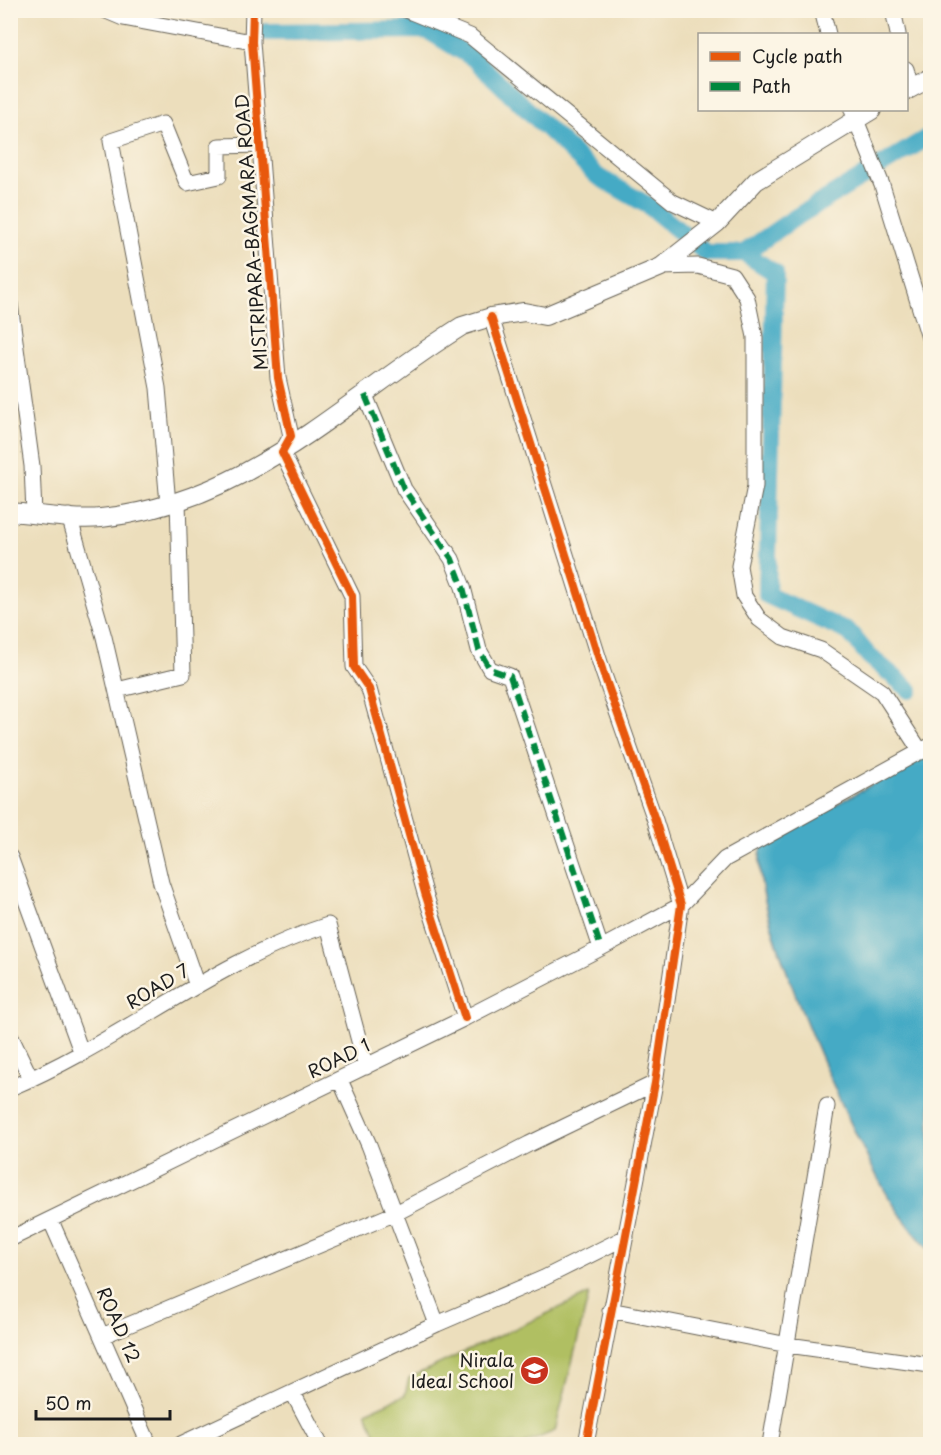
<svg xmlns="http://www.w3.org/2000/svg" width="941" height="1455" font-family="'Playpen Sans',sans-serif">
<style>
.green{fill:#b0bf62;stroke:#666e3f;stroke-width:1.5}
.water{fill:#45aac5;stroke:#306370;stroke-width:1.5}
.lines{fill:none;stroke-linecap:round;stroke-linejoin:round}
.canal{stroke:#45aac5;stroke-width:18}
.minor-casing{stroke:#656054;stroke-width:17}
.tertiary-casing{stroke:#656054;stroke-width:20}
.minor{stroke:#fff;stroke-width:15}
.tertiary{stroke:#fff;stroke-width:18}
.quiet{stroke:#00873e;stroke-width:6;stroke-dasharray:12 6;stroke-linecap:butt}
.cycleway-casing{stroke:#fcf5e5;stroke-width:11}
.cycleway{stroke:#e8590c;stroke-width:8}
.labels{text-anchor:middle;stroke-width:5;stroke-linejoin:round;paint-order:stroke}
.street-label{font-size:18px;fill:#1c1c1c;stroke:#fcf5e5}
.poi-label{font-size:18px;fill:#1c1c1c;stroke:#fcf5e5;text-anchor:end}
</style>
<rect width="100%" height="100%" fill="#fcf5e5"/>
<filter id="ink" filterUnits="userSpaceOnUse"><feTurbulence type="fractalNoise" baseFrequency=".0167" numOctaves="2"/><feDisplacementMap in="SourceGraphic" scale="12" xChannelSelector="R" yChannelSelector="G"/><feConvolveMatrix kernelMatrix="1 2 1 2 8 2 1 2 1" color-interpolation-filters="sRGB"/></filter>
<filter id="wash" filterUnits="userSpaceOnUse"><feTurbulence type="fractalNoise" baseFrequency=".008" numOctaves="4" result="noise"/><feDisplacementMap in="SourceGraphic" scale="24" xChannelSelector="R" yChannelSelector="G"/><feGaussianBlur stdDeviation="1.35" result="paint"/><feColorMatrix in="noise" values="0 0 0 0 0 0 0 0 0 0 0 0 0 0 0 0 0 1.4 0 .05"/><feComposite in="paint" operator="in"/></filter>
<g filter="url(#wash)">
<rect width="100%" height="100%" fill="#ecdebc"/>
<!-- green -->
<path class="green" d="M 589,1294 L 555,1431 L 524,1444 L 380,1444 L 366,1412 L 405,1395 L 409,1378 Z"/>
<!-- water -->
<path class="water" d="M 930,752 L 930,1251 C 913,1232 897,1212 884,1189 C 855,1139 739,891 763,845 Z"/>
<g class="lines">
<!-- canal -->
<path class="canal" d="M 267,32 L 427,30 L 473,58 L 597,176 L 649,206 L 706,253 L 744,253 L 775,273 L 767,595 L 849,632 L 869,656 L 910,690
M 744,253 L 793,219 L 930,136"/>
</g>
</g>
<g filter="url(#ink)">
<g class="lines">
<defs>
<path id="minor" d="M 104,10 L 123,18 L 252,42
M 253,10 L 252,42 L 278,378 L 291,436 L 282,452 L 352,596 L 354,667 L 369,689 L 425,893 L 465,1018
M 406,10 L 470,36 L 673,202 L 717,223
M 822,10 L 828,34
M 893,10 L 898,34
M 906,69 L 911,88
M 852,110 L 882,185 L 930,341
M 661,267 L 698,266 L 732,275 L 747,298 L 755,337 L 755,486 L 739,566 L 744,596 L 759,619 L 783,637 L 821,650 L 882,692 L 921,752
M 10,304 L 32,466 L 34,514
M 491,317 L 603,672 L 655,820 L 681,905 L 655,1083 L 586,1444
M 365,395 L 404,489 L 452,559 L 463,587 L 479,650 L 490,669 L 510,676 L 601,948
M 168,504 L 158,388 L 111,141 L 163,124 L 187,183 L 219,176 L 219,146 L 260,145
M 69,516 L 104,637 L 161,883 L 197,986
M 117,690 L 183,674 L 178,501
M 10,857 L 82,1054
M 10,1035 L 31,1079
M 340,1080 L 369,1145 L 437,1324
M 10,1088 C 120,1042 214,961 328,925 L 366,1067
M 51,1221 L 149,1444
M 10,1239 L 465,1018 L 601,948 L 681,905 L 725,859 L 930,746
M 610,1310 L 788,1345 L 930,1365
M 102,1336 L 396,1213 L 529,1144 L 655,1083
M 293,1393 L 320,1444
M 181,1444 L 437,1324 L 544,1278 L 626,1237
M 770,1444 L 827,1106"/>
<path id="tertiary" d="M 906,91 L 930,78
M 10,512 C 38,514 74,521 101,518 C 251,502 342,401 462,326 L 491,317 L 524,312 L 545,316 L 661,267 L 717,223 L 756,181 L 872,110"/>
</defs>
<!-- minor casing -->
<use href="#minor" class="minor-casing"/>
<!-- tertiary casing -->
<use href="#tertiary" class="tertiary-casing"/>
<!-- minor -->
<use href="#minor" class="minor"/>
<!-- tertiary -->
<use href="#tertiary" class="tertiary"/>
<!-- quiet -->
<path class="quiet" d="M 365,395 L 404,489 L 452,559 L 463,587 L 479,650 L 490,669 L 510,676 L 601,948"/>
<defs>
<path id="cycleway" d="M 253,10 L 252,42 L 278,378 L 291,436 L 282,452 L 352,596 L 354,667 L 369,689 L 425,893 L 465,1018
M 491,317 L 603,672 L 655,820 L 681,905 L 655,1083 L 586,1444"/>
</defs>
<!-- cycleway casing -->
<use href="#cycleway" class="cycleway-casing"/>
<!-- cycleway -->
<use href="#cycleway" class="cycleway"/>
</g>
</g>
<!-- icons -->
<defs>
<symbol id="school-disc" viewBox="-11 -11 22 22"><circle r="9.5" fill="#c8321e" stroke="#fcf5e5"/><path d="M0-5L7-2L0 1L-7-2ZM-4 1L0 2.5L4 1V4Q0 6-4 4Z" fill="#fff"/></symbol>
</defs>
<g fill-rule="evenodd">
<use href="#school-disc" x="518" y="1354" width="33" height="33"/>
</g>
<g class="labels">
<!-- street labels -->
<g class="street-label">
<text transform="translate(252 232) rotate(-94)" y="6">MISTRIPARA-BAGMARA ROAD</text>
<text transform="translate(158 987) rotate(-31)" y="6">ROAD 7</text>
<text transform="translate(339 1059) rotate(-26)" y="6">ROAD 1</text>
<text transform="translate(118 1325) rotate(66)" y="6">ROAD 12</text>
</g>
<!-- poi labels -->
<g class="poi-label">
<text x="514" y="1367">Nirala<tspan x="514" dy="21">Ideal School</tspan></text>
</g>
</g>
<!-- margin -->
<rect width="941" height="1455" fill="none" stroke="#fcf5e5" stroke-width="36"/>
<!-- legend -->
<rect x="698" y="33" width="210" height="78" fill="#fcf5e5" stroke="#a29e95" stroke-width="1.5"/>
<rect x="710" y="52" width="30" height="9" fill="#e8590c" stroke="#a29e95" stroke-width="1.5"/>
<text x="752" y="63" font-size="18" fill="#1c1c1c">Cycle path</text>
<rect x="710" y="82" width="30" height="9" fill="#00873e" stroke="#a29e95" stroke-width="1.5"/>
<text x="752" y="93" font-size="18" fill="#1c1c1c">Path</text>
<!-- scale -->
<path d="M36 1410v9h134v-9" fill="none" stroke="#1c1c1c" stroke-width="3"/>
<text x="45" y="1410" font-size="18" fill="#1c1c1c" stroke="#fcf5e5" stroke-width="4.5" paint-order="stroke">50 m</text>
</svg>
